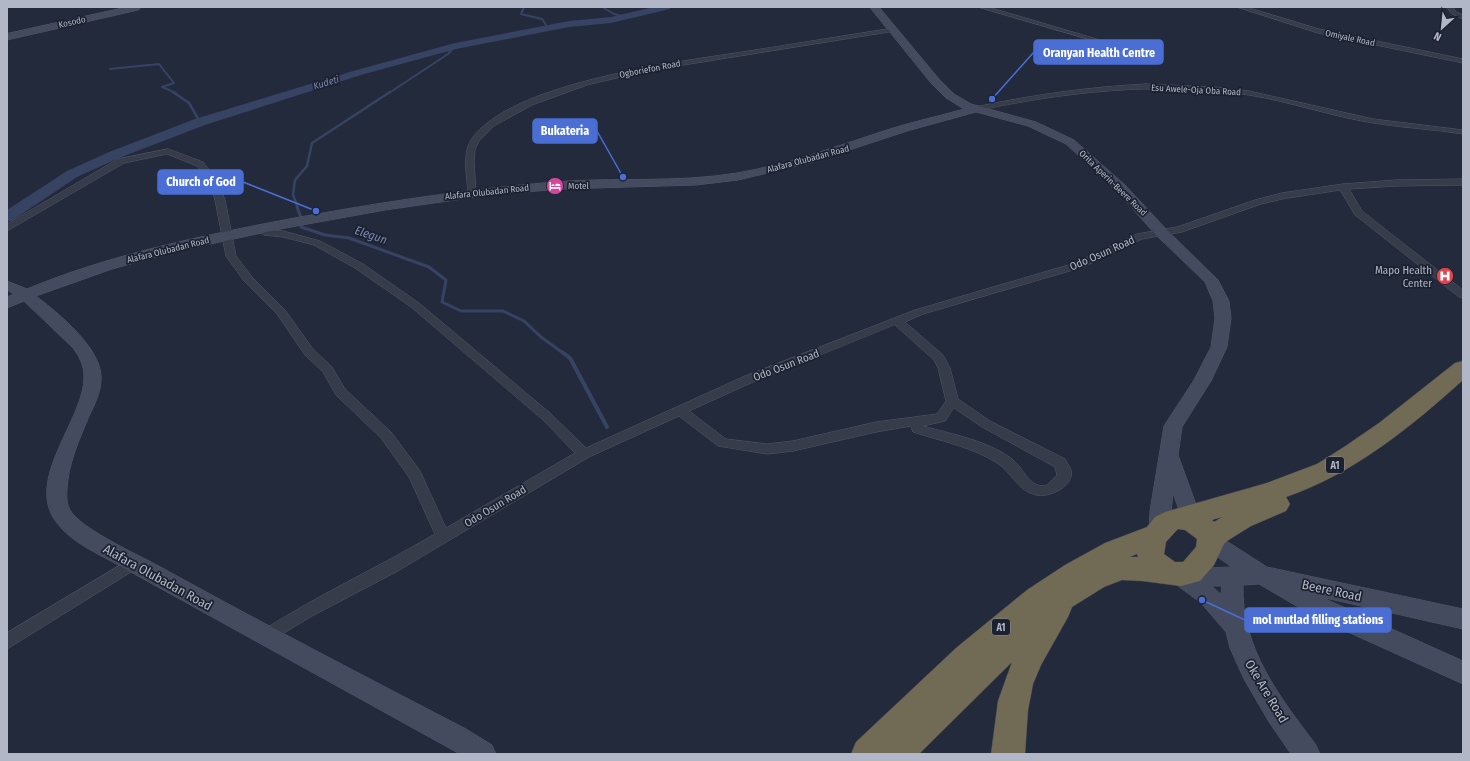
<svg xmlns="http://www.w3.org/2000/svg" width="1470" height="761" font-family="'Fira Sans Condensed',sans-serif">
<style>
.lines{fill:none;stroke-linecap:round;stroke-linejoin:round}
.stream-far3{stroke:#364362;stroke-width:2}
.stream-far2{stroke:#364362;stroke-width:2.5}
.stream-far1{stroke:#364362;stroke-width:3}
.stream{stroke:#364362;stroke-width:4}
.river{fill:#364362;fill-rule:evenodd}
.street-casing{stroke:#525766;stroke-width:1}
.secondary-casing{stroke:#525766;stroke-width:1}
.highway-casing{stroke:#3f4453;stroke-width:1}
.street{fill:#373c4b;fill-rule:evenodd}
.secondary{fill:#454b5e;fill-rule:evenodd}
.highway{fill:#716a54;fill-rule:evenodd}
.labels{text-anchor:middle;stroke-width:3.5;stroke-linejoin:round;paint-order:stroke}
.far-street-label{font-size:9px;fill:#b2b7c7;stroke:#1c2130}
.far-poi-label{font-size:9px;fill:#b2b7c7;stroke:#1c2130;text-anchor:start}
.far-water-label{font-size:10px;font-style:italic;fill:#7a89af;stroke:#1c2130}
.shield{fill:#1c2130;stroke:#858a9a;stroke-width:1}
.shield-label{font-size:10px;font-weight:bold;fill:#b2b7c7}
.street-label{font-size:11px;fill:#b2b7c7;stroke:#1c2130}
.poi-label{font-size:11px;fill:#b2b7c7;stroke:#1c2130;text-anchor:end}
.water-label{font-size:12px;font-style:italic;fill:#7a89af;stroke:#1c2130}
.near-street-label{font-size:13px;fill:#b2b7c7;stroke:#1c2130}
.leader{fill:none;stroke:#4a6ed3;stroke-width:1.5}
.callout-dot{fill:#4a6ed3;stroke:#1c2130;stroke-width:1.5}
.callout{fill:#4a6ed3;stroke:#4a6ed3;stroke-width:1.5}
.callout-label{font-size:12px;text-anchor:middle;font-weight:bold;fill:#fff}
</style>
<rect width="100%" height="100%" fill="#232a3b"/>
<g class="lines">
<!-- stream-far3 -->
<path class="stream-far3" d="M 524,7 L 521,14 L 542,19 L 548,28
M 602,7 L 614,14 L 625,17
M 110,69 L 159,64 L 174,83 L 162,87 L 176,93
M 389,93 L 448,54 L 455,46"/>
<!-- stream-far2 -->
<path class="stream-far2" d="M 173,92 L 189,103 L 200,122
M 298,208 L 293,195 L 295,180 L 307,166 L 312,143 L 390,92"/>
<!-- stream-far1 -->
<path class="stream-far1" d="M 297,207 L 302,220 L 301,227 L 325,235 L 349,238 L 429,267 L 446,280 L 442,302 L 461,311 L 503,311 L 524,321 L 541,337 L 563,353"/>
<!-- stream -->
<path class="stream" d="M 562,352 L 570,358 L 607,427"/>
<!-- river -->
<path class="river" d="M 653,7 L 671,7 L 670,9 L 611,23 L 569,27 L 456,49 L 361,75 L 205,125 L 119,158 L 77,177 L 13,220 L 7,222 L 7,210 L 67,171 L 109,152 L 195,119 L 353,71 L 455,43 L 569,21 L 611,17 Z"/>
<defs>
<path id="street" d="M 978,7 L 988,7 L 1144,53 L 1139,54 Z
M 1237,7 L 1246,7 L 1319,29 L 1463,59 L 1463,63 L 1318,33 Z
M 1447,7 L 1453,7 L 1456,12 L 1463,15 L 1463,19 L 1452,14 Z
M 893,28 L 895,29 L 895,31 L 646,71 L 587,85 L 532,105 L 494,126 L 479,141 L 475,149 L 474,161 L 476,193 L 472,196 L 468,193 C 467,176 462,154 471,140 C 509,82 684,61 749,51 C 797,43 845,36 893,28 Z
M 1146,84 L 1215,87 L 1249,91 L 1373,119 L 1463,130 L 1463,134 C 1433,129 1403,128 1373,123 C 1331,116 1291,102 1249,95 C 1157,81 1065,92 975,111 L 971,109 L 975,107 C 1032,95 1088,87 1146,84 Z
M 168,149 L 203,162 L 217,180 L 225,200 L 236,256 L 252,277 L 285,310 L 313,349 L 332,367 L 345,389 L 391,432 L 420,471 L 446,528 L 575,453 L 542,419 L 411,307 L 355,268 L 314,245 L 283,237 L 264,235 L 257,230 L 257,226 L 260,225 L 269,230 L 283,231 L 320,241 L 363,264 L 419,303 L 550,413 L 586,448 L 745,376 L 915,310 L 1075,263 L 1137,234 L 1177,227 L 1255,200 L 1282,193 L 1343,184 L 1396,180 L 1463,179 L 1463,185 L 1396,186 L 1349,189 L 1362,211 L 1463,290 L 1463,298 L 1459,297 L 1355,215 L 1340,190 L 1282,199 L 1261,204 L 1182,232 L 1142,239 L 1083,267 L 923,314 L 905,322 L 943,355 L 950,368 L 958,399 L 990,421 L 1065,459 C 1067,463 1070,467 1071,470 C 1075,486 1049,498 1036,495 C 1017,491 1012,472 997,463 C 972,447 941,441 913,432 L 911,426 L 876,432 L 793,451 L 767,454 L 718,446 L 679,416 L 589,457 L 396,572 L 312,616 L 266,644 L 260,642 L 258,637 L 260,632 C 316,596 377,568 435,534 L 409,477 L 381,438 L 336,395 L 323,372 L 305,355 L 277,314 L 244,281 L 226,256 L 215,200 L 210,182 L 197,166 L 167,154 L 124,163 L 7,231 L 7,224 L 118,159 ZM 895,325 L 934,360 L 938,368 L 946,401 L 937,414 L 876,422 L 793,441 L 767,444 L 726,439 L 689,411 L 753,382 ZM 954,408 L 982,427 L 1055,467 L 1057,475 L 1047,485 C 1033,489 1026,475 1019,466 C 1000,443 951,434 923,426 L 945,421 Z
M 134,557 L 139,559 L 141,563 L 139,567 L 7,649 L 7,633 Z"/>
<path id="secondary" d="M 127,7 L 142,7 L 138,10 L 7,40 L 7,34 Z
M 870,7 L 879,7 L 939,79 L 954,94 L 971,104 L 1036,122 L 1074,140 L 1125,185 L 1166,229 L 1218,280 L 1229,301 L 1231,318 L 1227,347 L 1211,381 L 1182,427 L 1178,455 L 1202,521 L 1199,527 L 1192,529 L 1185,527 L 1173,493 L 1169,531 L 1166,537 L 1159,539 L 1152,537 L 1149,531 L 1150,511 L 1164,426 L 1194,380 L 1211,347 L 1215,318 L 1213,301 L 1205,282 L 1156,235 L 1117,191 L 1066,144 L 1028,126 L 976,112 L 907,131 L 810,163 L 738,180 L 696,185 L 561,189 L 490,195 L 385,210 L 280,229 L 178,251 L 112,269 L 36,296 C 58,313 100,347 101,376 C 102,390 95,404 89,416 C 81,436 71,457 68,479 C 67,489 65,501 70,510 C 80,528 136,554 155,564 C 258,621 362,675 466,729 L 492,745 L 496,754 L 460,754 L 120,566 C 99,554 72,543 57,523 C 23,480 85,419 84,376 C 84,365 79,356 73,348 L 24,301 L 7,308 L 7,297 L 14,294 L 7,290 L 7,281 L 27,289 C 104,257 187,239 268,223 C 363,205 458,190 554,182 C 615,177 677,183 737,173 C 790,164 840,145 890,129 C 915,121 940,116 964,109 L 946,98 L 931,83 Z
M 1210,532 L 1217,535 L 1267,567 L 1463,609 L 1463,629 L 1321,597 L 1463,661 L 1463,684 L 1317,618 L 1259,584 L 1243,585 C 1241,648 1280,697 1316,745 L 1320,754 L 1291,754 L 1269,722 L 1244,679 L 1230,648 L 1226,632 L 1201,603 L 1174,583 L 1171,576 L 1174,569 L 1186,565 L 1200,568 L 1232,567 L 1203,547 L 1200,541 L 1203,535 ZM 1212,586 L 1222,586 L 1221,594 Z"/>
<path id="highway" d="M 1463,361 L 1463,380 C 1411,427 1353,474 1286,497 L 1290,504 L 1286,511 L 1251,526 L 1227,541 L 1224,544 L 1214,565 L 1200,581 L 1181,586 L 1142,581 L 1122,580 L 1104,587 L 1072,607 L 1068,617 L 1041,665 L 1033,684 L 1028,710 L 1025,754 L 991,754 L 998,701 L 1012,662 L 919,754 L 851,754 L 856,742 L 956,648 L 1027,590 L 1065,565 L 1105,543 L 1147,527 L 1155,517 L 1165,512 L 1267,483 L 1317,464 L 1344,447 L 1379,423 L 1455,363 ZM 1222,517 L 1214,522 L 1212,520 ZM 1178,529 L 1185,530 L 1197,539 L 1196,547 L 1183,562 L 1175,562 L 1164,554 L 1166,542 ZM 1137,554 L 1138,557 L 1130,557 Z"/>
</defs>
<!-- street casing -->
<use href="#street" class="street-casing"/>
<!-- secondary casing -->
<use href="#secondary" class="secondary-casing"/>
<!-- highway casing -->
<use href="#highway" class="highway-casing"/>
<!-- street -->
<use href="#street" class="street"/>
<!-- secondary -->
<use href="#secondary" class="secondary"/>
<!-- highway -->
<use href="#highway" class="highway"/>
</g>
<!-- icons -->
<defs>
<symbol id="hotel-disc" viewBox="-11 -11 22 22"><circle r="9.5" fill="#d1479c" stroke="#1c2130"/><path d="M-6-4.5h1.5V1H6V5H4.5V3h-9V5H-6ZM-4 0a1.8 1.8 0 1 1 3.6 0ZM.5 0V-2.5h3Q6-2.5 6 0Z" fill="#fff"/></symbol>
<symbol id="hospital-disc" viewBox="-11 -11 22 22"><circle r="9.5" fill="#e0444e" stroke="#1c2130"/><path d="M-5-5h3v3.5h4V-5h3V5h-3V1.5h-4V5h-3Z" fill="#fff"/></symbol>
</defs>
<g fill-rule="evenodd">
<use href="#hotel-disc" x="545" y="176" width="20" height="20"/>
<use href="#hospital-disc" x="1435" y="266" width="20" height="20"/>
</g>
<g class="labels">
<!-- far-street labels -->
<g class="far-street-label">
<text transform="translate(72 22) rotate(-13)" y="3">Kosodo</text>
<text transform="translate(1350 38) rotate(12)" y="3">Omiyale Road</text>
<text transform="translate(650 69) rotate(-11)" y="3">Ogboriefon Road</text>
<text transform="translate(1196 90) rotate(3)" y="3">Esu Awele-Oja Oba Road</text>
<text transform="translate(808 159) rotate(-15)" y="3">Alafara Olubadan Road</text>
<text transform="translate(1113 183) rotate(44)" y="3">Orita Aperin-Beere Road</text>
<text transform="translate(487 192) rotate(-6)" y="3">Alafara Olubadan Road</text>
<text transform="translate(168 250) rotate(-14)" y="3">Alafara Olubadan Road</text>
</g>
<!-- far-poi labels -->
<g class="far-poi-label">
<text x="568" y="189">Motel</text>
</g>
<!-- far-water labels -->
<g class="far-water-label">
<text transform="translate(326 82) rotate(-17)" y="4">Kudeti</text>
</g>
<!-- shield labels -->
<g class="shield">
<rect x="1326" y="457" width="18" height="16" rx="3"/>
<rect x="992" y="619" width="18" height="16" rx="3"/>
</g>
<g class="shield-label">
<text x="1335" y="469">A1</text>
<text x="1001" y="631">A1</text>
</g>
<!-- street labels -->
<g class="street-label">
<text transform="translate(1102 253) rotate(-24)" y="4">Odo Osun Road</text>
<text transform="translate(786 365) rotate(-21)" y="4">Odo Osun Road</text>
<text transform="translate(495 506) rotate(-31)" y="4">Odo Osun Road</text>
</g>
<!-- poi labels -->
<g class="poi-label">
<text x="1432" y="274">Mapo Health<tspan x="1432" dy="13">Center</tspan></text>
</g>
<!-- water labels -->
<g class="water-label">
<text transform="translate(371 235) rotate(19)" y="4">Elegun</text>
</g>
<!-- near-street labels -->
<g class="near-street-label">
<text transform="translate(158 577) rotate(29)" y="5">Alafara Olubadan Road</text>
<text transform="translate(1332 590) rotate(12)" y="5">Beere Road</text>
<text transform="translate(1267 691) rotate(59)" y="5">Oke Are Road</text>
</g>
</g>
<!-- callouts -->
<path class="leader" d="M992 99L1034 52M623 177L597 131M316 211L243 182M1202 600L1245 620"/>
<g class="callout-dot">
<circle cx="992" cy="99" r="4"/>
<circle cx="623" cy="177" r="4"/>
<circle cx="316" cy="211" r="4"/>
<circle cx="1202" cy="600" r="4"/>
</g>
<g class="callout">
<rect x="1034" y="40" width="129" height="24" rx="4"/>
<rect x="533" y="119" width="64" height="24" rx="4"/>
<rect x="158" y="170" width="85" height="24" rx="4"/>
<rect x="1245" y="608" width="146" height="24" rx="4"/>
</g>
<g class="callout-label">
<text x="1099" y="57">Oranyan Health Centre</text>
<text x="565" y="135">Bukateria</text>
<text x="201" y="186">Church of God</text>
<text x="1318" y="624">mol mutlad filling stations</text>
</g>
<!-- border -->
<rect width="1470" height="761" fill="none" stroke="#b2b7c7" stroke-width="16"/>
<!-- north arrow -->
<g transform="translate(1442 28) rotate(207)" stroke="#1c2130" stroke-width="3" paint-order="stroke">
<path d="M0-3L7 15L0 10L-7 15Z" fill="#b2b7c7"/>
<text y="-6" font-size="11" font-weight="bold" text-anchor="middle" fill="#b2b7c7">N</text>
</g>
</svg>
